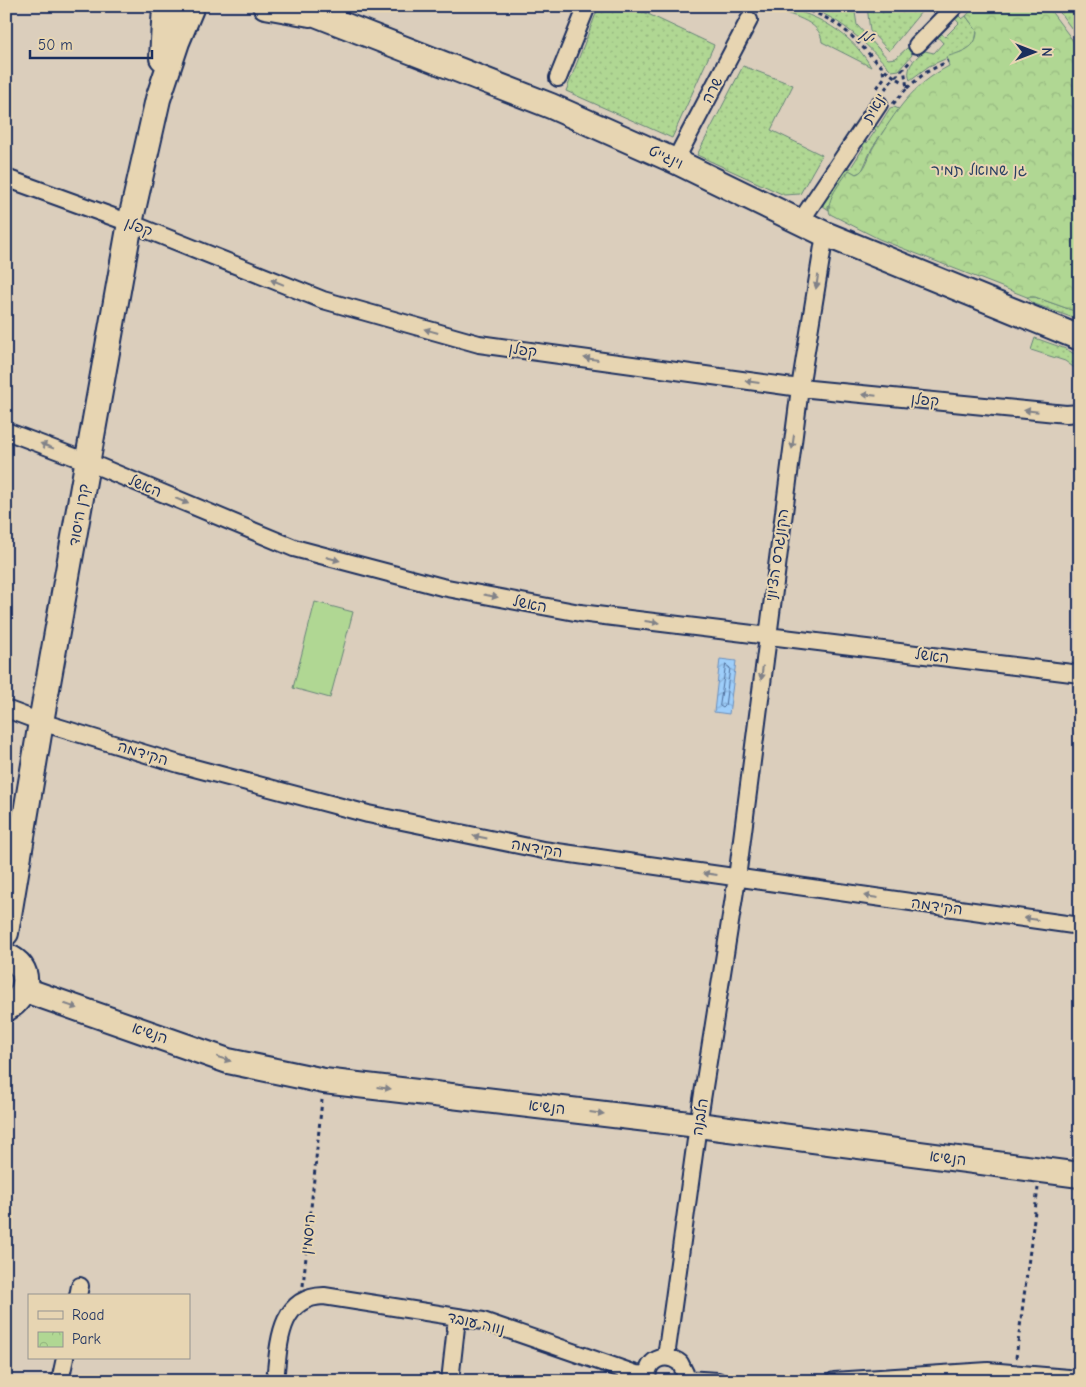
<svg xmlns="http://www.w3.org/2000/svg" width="1086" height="1387" font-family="'Comic Neue','Playpen Sans Hebrew',sans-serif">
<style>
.grass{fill:url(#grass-dots);stroke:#668378}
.park{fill:url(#park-crowns);stroke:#668378}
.pitch{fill:#b0d793;stroke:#668378}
.water{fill:url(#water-waves);stroke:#6a8ebc}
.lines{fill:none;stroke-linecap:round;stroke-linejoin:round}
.shore{stroke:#4f6f9c;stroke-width:1}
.street-casing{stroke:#1b2f5e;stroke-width:20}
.secondary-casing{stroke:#1b2f5e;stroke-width:28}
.path{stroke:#1b2f5e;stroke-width:3;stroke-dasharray:4 4;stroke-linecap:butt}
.street{stroke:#e7d5b2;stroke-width:16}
.secondary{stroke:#e7d5b2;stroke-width:24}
.oneway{fill:#818288}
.labels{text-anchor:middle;stroke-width:4;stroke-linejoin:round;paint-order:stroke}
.street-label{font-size:15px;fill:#1b2f5e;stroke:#e7d5b2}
.park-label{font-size:15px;fill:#2a4063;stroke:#e7d5b2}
</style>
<defs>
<pattern id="grass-dots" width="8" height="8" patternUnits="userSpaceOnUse" patternTransform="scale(1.25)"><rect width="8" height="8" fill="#b0d793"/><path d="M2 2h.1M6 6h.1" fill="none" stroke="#97b981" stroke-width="1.8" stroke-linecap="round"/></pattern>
<pattern id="park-crowns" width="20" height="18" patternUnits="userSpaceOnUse" patternTransform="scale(1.25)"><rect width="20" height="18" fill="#b0d793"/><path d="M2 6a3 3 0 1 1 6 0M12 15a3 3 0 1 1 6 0" fill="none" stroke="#97b981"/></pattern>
<pattern id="water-waves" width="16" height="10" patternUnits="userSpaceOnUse" patternTransform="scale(1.25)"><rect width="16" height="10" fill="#9ecefa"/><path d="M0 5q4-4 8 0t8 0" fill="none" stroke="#88b1d9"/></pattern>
</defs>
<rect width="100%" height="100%" fill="#dbcebc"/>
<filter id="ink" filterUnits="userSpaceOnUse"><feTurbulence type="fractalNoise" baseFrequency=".02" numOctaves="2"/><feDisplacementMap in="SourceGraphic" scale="10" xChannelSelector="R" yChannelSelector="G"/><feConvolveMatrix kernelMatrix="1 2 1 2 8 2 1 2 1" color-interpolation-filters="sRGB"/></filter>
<g filter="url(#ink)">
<!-- grass -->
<path class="grass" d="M 599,6 L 631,6 L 714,45 L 672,138 L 566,91 Z
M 762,6 C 804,6 850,29 871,67 L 822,42 C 821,20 788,15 771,8 L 763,12 L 759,10 Z
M 805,6 L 854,6 L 857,25 L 888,59 L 896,58 L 907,48 L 910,48 L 912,55 L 899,70 L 892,71 C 864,42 844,20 805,6 Z
M 867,6 L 926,6 L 889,51 L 870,31 Z
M 1055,6 L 1080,6 L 1080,40 Z
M 955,12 L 962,19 L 966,16 L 977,31 L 975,42 L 968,49 L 929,66 L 910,80 C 905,68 915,57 925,51 L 934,53 L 943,43 L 934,33 L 937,30 L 945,37 L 959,23 L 952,15 Z
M 743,66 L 793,85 L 771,130 L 822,155 L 800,194 L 784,195 L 697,155 Z
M 894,107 L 899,109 L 872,148 L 862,171 L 856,174 L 849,171 L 828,206 L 829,210 L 823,206 L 824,198 L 846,166 L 850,169 L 864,147 L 858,144 L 861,139 L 867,143 L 876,130 L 869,125 L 871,122 L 878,127 L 890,108 Z
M 1027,297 L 1035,297 L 1080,313 L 1079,320 L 1032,303 Z
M 1035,338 L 1066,349 L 1078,356 L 1080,372 L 1065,361 L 1031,350 Z"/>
<!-- park -->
<path class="park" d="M 975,6 L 1047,6 L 1080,50 L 1080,313 L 1035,297 L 1027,297 L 879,239 L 830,214 C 825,199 841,183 849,170 L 856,174 C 866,172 869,154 874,146 C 897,110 911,86 949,66 L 946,57 C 961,52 977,49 977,31 L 966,16 Z"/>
<!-- pitch -->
<path class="pitch" d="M 315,602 L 353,612 L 330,698 L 293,688 Z"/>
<!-- water -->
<path class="water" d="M 720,659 L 736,661 L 729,714 L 714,712 Z"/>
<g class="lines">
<!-- shore -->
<path class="shore" d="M 726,665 L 730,668 L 725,706 L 723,708 L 720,706 Z"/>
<defs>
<path id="street" d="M 917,45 L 955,6
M 558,78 L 587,6
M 675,161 L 749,20
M 6,178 L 130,223 L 323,300 L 479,344 L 800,388 L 1066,414 L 1080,413
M 800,222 L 879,104
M 6,431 L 88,462 L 294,548 L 442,587 L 580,613 L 1080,674
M 6,709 L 41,722 L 179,764 L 368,814 L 543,850 L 1080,926
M 78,1296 L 80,1286
M 666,1357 L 698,1125 L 737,878 L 800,388 L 825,234
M 685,1379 L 718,1381
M 60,1381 L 65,1358
M 275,1381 C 279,1346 278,1297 324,1296 L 483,1321 L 636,1374 L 647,1375
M 450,1381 L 457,1318
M 648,1381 C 644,1360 665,1351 680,1363 L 685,1373 L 684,1381
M 834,1381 L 988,1371 L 1080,1379"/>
<path id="secondary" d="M 265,6 L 310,14
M 295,6 L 551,106 L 675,161 L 825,234 L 1080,338
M 162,58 L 165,6
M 6,933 L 41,722 L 130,223 L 158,99 L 177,42 L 192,6
M 6,956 C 34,966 29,997 6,1009
M 25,990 L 228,1061 L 324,1081 L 698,1125 L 1080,1175"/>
</defs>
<!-- street casing -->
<use href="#street" class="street-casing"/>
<!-- secondary casing -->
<use href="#secondary" class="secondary-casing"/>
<!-- path -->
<path class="path" d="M 795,6 C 810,11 825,16 838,25 C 863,42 878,71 906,83
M 877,88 L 884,78 L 883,70
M 907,88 L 925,73 L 948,61
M 885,89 C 893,78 903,70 912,59
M 893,104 L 907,88 L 904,68
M 303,1286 L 322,1100
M 1016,1358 L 1038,1188"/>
<!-- street -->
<use href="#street" class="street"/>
<!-- secondary -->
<use href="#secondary" class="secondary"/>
</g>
<!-- one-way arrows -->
<defs><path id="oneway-solid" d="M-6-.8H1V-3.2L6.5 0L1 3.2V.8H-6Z" transform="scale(1.25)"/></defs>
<g class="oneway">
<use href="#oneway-solid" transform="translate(277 282) rotate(-158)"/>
<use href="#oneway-solid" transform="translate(817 282) rotate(99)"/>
<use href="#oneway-solid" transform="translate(431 331) rotate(-164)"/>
<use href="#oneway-solid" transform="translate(591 359) rotate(-172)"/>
<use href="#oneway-solid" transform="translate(752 382) rotate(-172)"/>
<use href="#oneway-solid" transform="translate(869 395) rotate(-174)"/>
<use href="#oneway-solid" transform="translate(1031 411) rotate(-174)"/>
<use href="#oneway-solid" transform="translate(793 442) rotate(98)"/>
<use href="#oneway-solid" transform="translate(47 446) rotate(-159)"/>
<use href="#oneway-solid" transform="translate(182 501) rotate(23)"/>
<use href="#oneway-solid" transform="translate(333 559) rotate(15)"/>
<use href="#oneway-solid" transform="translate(491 596) rotate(11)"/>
<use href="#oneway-solid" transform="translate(652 622) rotate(7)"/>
<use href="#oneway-solid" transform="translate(762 673) rotate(97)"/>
<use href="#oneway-solid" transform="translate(480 837) rotate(-169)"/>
<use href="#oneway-solid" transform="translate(710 874) rotate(-172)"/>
<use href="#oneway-solid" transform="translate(871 897) rotate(-172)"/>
<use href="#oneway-solid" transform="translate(1031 919) rotate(-172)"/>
<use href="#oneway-solid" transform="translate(71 1006) rotate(19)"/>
<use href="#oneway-solid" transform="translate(224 1059) rotate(17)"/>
<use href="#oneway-solid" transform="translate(384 1088) rotate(7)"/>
<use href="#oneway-solid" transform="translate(597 1113) rotate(7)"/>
</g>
</g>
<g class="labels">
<!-- street labels -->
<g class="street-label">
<text transform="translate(868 37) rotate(45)" y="5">ילן</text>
<text transform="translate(712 90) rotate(-62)" y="5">שרה</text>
<text transform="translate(874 108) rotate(-60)" y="5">ינאית</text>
<text transform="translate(666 157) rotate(25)" y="5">וינגייט</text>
<text transform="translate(139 227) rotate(21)" y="5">קפלן</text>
<text transform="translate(523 350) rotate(8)" y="5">קפלן</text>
<text transform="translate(925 400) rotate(6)" y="5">קפלן</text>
<text transform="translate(145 486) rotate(23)" y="5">האשל</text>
<text transform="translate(79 515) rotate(-80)" y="5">קרן היסוד</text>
<text transform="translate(777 555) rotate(-82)" y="5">הקונגרס הציוני</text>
<text transform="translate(530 604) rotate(11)" y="5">האשל</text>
<text transform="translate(932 656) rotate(7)" y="5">האשל</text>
<text transform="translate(143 753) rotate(17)" y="5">הקידמה</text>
<text transform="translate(537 848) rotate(10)" y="5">הקידמה</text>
<text transform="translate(937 906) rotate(8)" y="5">הקידמה</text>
<text transform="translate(150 1033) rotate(19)" y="5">הנשיא</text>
<text transform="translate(547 1107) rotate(7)" y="5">הנשיא</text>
<text transform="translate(700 1117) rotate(-81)" y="5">הלבנה</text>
<text transform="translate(948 1158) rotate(7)" y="5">הנשיא</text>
<text transform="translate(308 1234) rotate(-84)" y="5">היסמין</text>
<text transform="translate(476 1323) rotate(13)" y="5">נווה עובד</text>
</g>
<!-- park labels -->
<g class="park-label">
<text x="979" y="175">גן שמואל תמיר</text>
</g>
</g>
<!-- margin -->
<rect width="1086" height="1387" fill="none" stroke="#e7d5b2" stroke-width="25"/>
<rect x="12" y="12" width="1061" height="1362" fill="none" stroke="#1b2f5e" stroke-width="2" filter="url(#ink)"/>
<!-- legend -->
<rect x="28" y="1294" width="162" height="65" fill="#e7d5b2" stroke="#959390"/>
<rect x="38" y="1311" width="25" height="8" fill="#e7d5b2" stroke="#959390"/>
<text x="72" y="1320" font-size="15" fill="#1b2f5e">Road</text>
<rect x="38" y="1332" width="25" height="15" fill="url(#park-crowns)" stroke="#959390"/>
<text x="72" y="1344" font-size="15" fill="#1b2f5e">Park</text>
<!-- north arrow -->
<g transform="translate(1034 52) rotate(90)" stroke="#e7d5b2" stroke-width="4" paint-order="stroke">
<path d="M0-4L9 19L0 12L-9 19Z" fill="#1b2f5e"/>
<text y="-8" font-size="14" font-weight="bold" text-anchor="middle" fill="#1b2f5e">N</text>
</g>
<!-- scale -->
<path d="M30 50v8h122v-8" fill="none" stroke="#1b2f5e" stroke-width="2.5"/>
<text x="38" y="50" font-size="15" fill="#1b2f5e" stroke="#e7d5b2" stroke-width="4" paint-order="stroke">50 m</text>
</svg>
